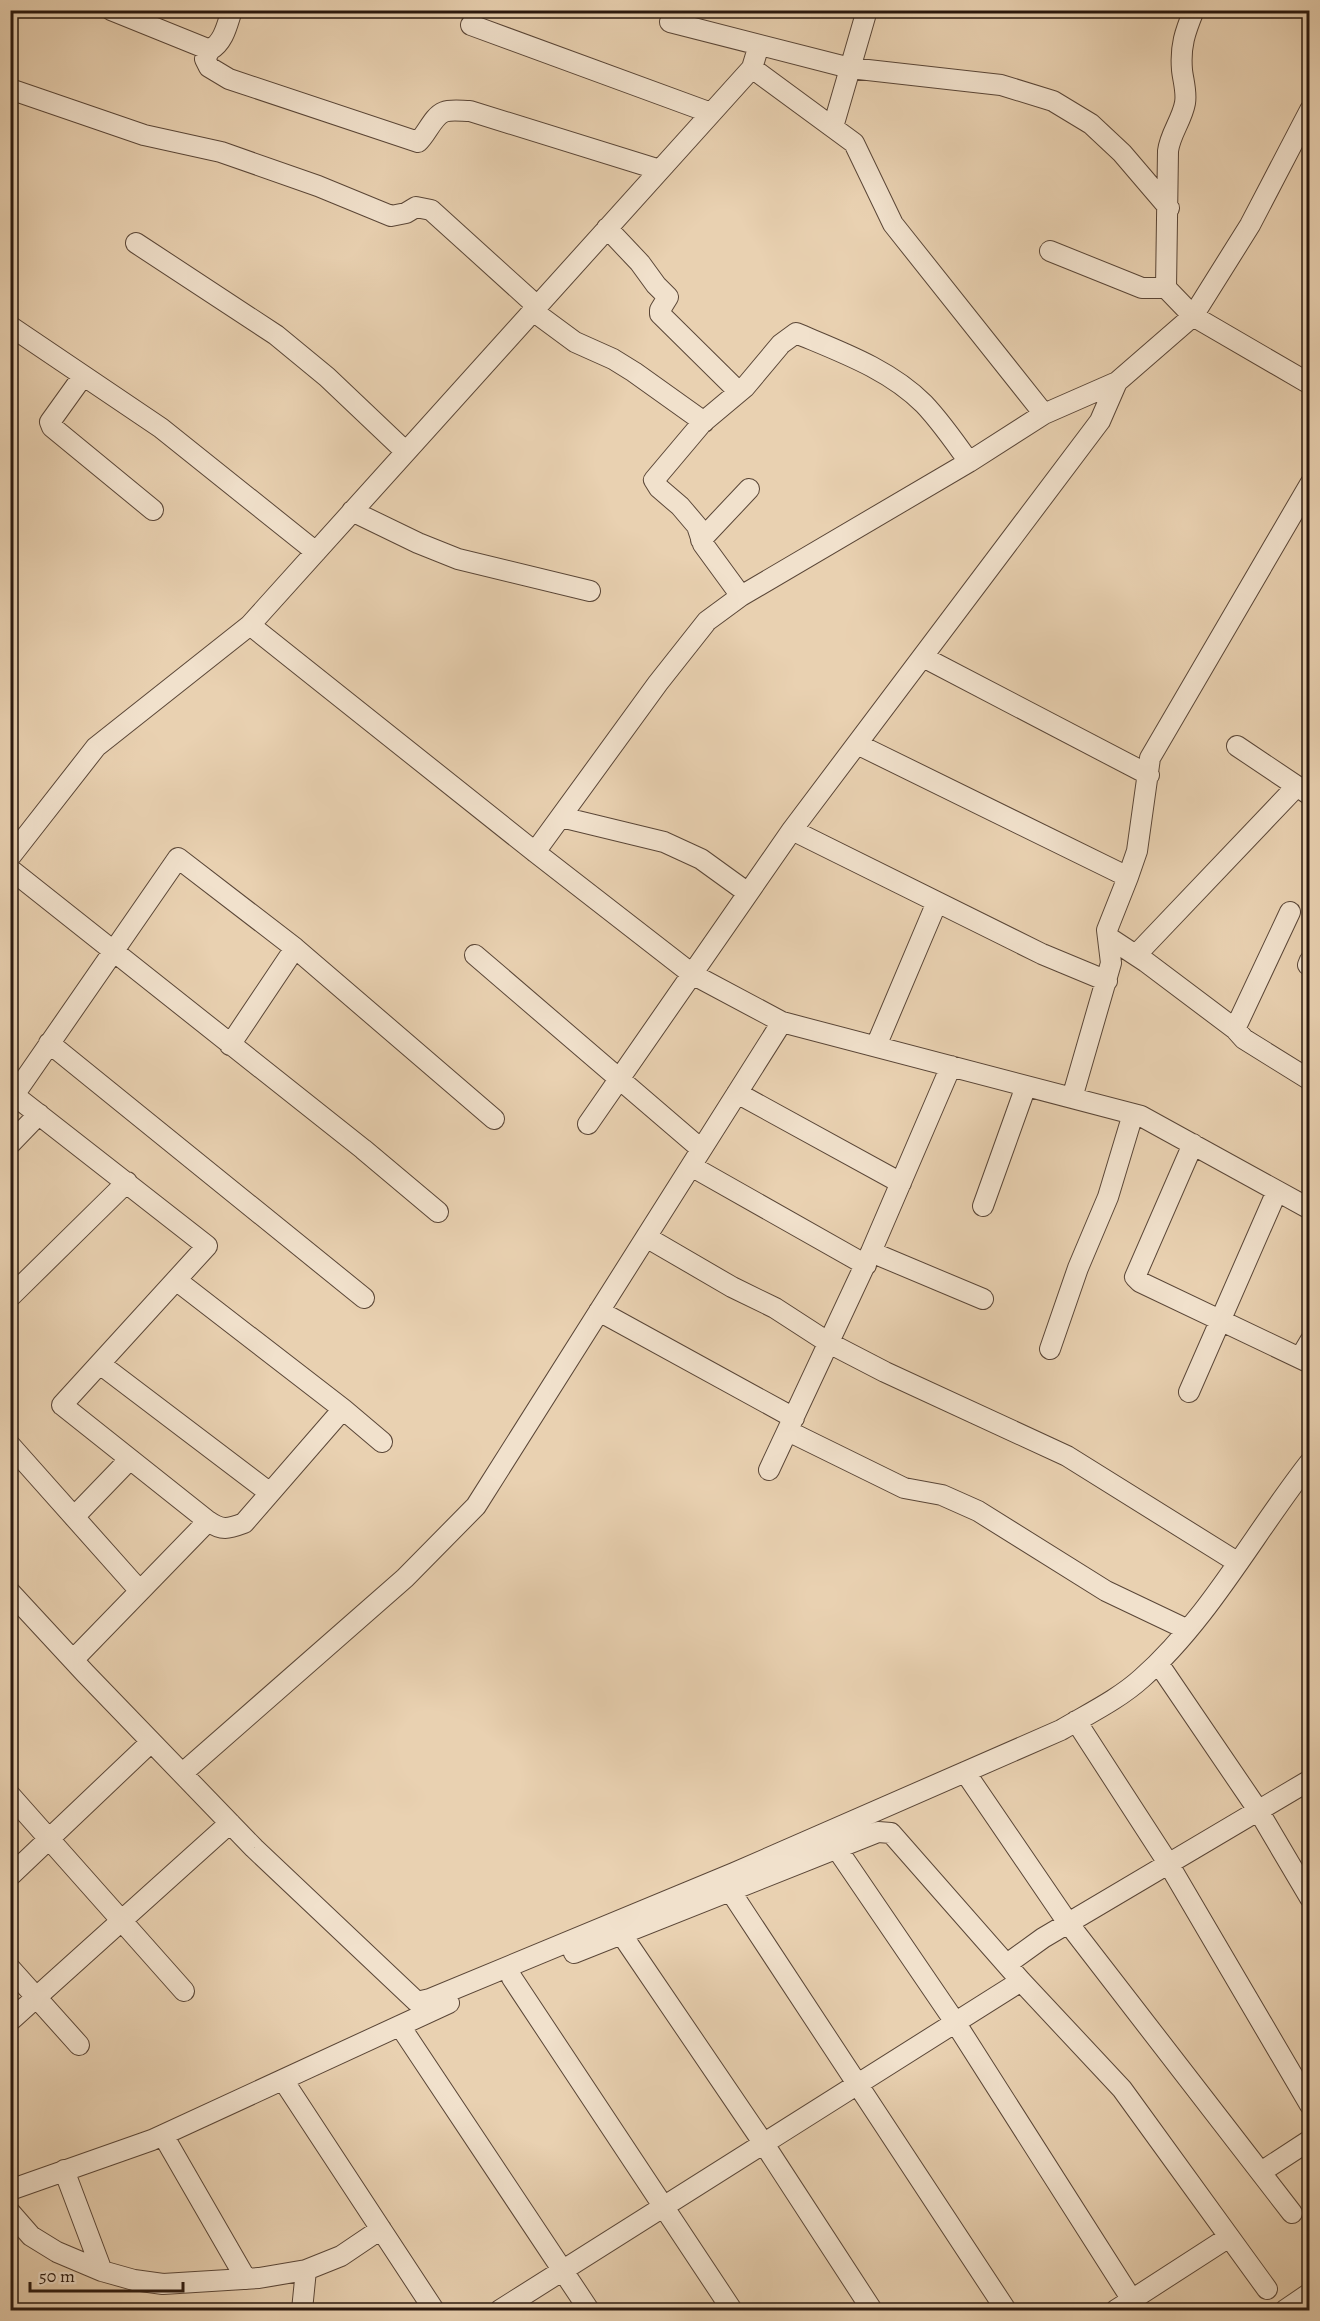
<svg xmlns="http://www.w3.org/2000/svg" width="1320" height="2321" font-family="Alegreya,serif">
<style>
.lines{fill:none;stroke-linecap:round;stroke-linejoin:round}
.street-casing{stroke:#5a4637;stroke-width:22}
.street{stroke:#f1e1cc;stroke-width:20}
</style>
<rect width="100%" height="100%" fill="#e9d1b1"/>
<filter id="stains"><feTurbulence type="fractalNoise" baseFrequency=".00333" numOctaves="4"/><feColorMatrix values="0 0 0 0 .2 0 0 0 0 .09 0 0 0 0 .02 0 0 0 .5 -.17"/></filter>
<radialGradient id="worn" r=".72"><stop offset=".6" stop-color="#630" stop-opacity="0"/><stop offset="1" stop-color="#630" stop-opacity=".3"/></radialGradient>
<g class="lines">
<defs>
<path id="street" d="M 111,10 L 210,50 C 224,42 227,25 232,10
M 1194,10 C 1185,32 1180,46 1182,70 C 1183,80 1187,92 1185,103 C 1182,120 1170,134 1168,151 L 1166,288 L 1193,316 L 1250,225 L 1310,110
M 670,22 L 850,68 L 1001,85 L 1053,101 L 1091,124 L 1122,153 L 1169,208
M 471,25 L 711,113
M 210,50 L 205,59 L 209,67 L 229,79 L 418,142 C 427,134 433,116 444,112 C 451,109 462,111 470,111 L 660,170
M 10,89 L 144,135 L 221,152 L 318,186 L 391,216 L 406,213 L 416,207 L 431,210 L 537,306
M 833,127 L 867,10
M 607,228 L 640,263 L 656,285 L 668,297 L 660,310 L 660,314 L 739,392
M 136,243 L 276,335 L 327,377 L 406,452
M 1050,251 L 1142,288 L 1166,288
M 533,311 L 575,342 L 613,359 L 634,372 L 704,422
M 10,326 L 161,428 L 316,552
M 83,376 L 50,422 L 52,427 L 153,510
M 1117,382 L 1193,316 L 1310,384
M 352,511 L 418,543 L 458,559 L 590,591
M 701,540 L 749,489
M 741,596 L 703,544 L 697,526 L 680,506 L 659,488 L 654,480 L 702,423 L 745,387 L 781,344 L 796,333 C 841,352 889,369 924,404 C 941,422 955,442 969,462
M 250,625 L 752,68 L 759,45
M 923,657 L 1149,775
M 857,744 L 1128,877 L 1137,851 L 1150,758 L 1310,484
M 1237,746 L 1310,795
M 561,817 L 664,842 L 701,859 L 748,893
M 792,830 L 1042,954 L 1107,981
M 535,852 L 658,683 L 707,621 L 741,596 L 969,462 L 1044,414
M 10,857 L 96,747 L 250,625 L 535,852 L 692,974 L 782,1022 L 1141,1116 L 1310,1209
M 10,869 L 363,1149 L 438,1212
M 1108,937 L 1146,962 L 1235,1029 L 1244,1039 L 1310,1080
M 475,955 L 701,1149
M 1136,955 L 1296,787
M 1310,960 L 1308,965 L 1310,966
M 1235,1029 L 1290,912
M 49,1043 L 364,1298
M 230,1045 L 295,948
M 876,1046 L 937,902
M 10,1092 L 207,1246 L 62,1405 L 208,1521 C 222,1531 228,1529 244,1523 L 343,1409
M 737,1093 L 901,1183
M 14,1095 L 178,858 L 295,948 L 494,1119
M 1072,1098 L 1111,963 L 1107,930 L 1128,877
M 588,1124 L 792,830 L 1100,421 L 1117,382 L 1044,414 L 893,224 L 854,143 L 752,68
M 10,1144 L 39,1114
M 1193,1144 L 1135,1277 L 1140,1282 L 1310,1363
M 691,1166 L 866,1265
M 983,1206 L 1026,1086
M 646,1237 L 732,1287 L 775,1308 L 829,1343 L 885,1372 L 1067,1456 L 1237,1562
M 871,1252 L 983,1299
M 176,1280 L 343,1409 L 382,1442
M 10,1297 L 127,1182
M 599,1311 L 794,1418
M 1050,1349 L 1078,1268 L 1108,1197 L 1133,1114
M 1300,1358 L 1310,1341
M 100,1364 L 270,1493
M 1189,1392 L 1277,1191
M 788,1431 L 904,1488 L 942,1495 L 978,1511 L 1106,1591 L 1188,1630
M 10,1445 L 140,1591
M 769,1470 L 871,1252 L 951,1066
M 74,1517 L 130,1459
M 10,1592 L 85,1673 L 254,1848 L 417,2002 L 430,1999 L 734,1873 L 1061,1730 C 1088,1714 1119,1699 1142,1678 C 1208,1620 1255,1532 1310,1462
M 73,1660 L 208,1521
M 1158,1663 L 1258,1810 L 1310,1898
M 1076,1721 L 1168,1863 L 1310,2105
M 185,1771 L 405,1578 L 476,1506 L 782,1022
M 965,1772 L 1068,1923 L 1292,2213
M 10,1795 L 184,1991
M 837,1849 L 955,2022 L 1132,2300
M 10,1876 L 151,1742
M 731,1892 L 1006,2310
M 622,1935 L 764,2144 L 872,2310
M 574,1953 L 878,1832 L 891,1833 L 1021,1981 L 1122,2089 L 1267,2289
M 1007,1964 L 1043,1938 L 1310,1780
M 10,1968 L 79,2045
M 512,1978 L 732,2310
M 10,2021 L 230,1823
M 400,2026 L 589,2310
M 283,2080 L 434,2310
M 163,2135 L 246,2279
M 64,2170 L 102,2271
M 1261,2172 L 1310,2140
M 10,2190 L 152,2140 L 449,2003
M 10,2212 L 31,2236 L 57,2252 L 102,2271 L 134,2280 L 163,2284 L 259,2278 L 306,2270 L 341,2256 L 381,2229
M 302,2310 L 306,2270
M 500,2310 L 1021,1981
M 1116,2310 L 1229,2237
M 1285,2310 L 1310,2293"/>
</defs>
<!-- street casing -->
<use href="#street" class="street-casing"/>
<!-- street -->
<use href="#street" class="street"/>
</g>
<!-- margin -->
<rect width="1320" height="2321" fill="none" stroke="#e9d1b1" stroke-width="36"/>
<rect x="12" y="12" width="1296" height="2297" fill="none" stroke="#2a180e" stroke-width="3"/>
<rect x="18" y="18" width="1284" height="2285" fill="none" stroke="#2a180e" stroke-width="1.5"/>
<!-- scale -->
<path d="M30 2282v9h153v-9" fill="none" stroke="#2a180e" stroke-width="3"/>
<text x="39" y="2282" font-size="18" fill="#2a180e" stroke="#f1e1cc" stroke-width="4.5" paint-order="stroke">50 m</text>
<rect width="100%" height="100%" filter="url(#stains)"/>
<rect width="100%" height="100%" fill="url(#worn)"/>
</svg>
